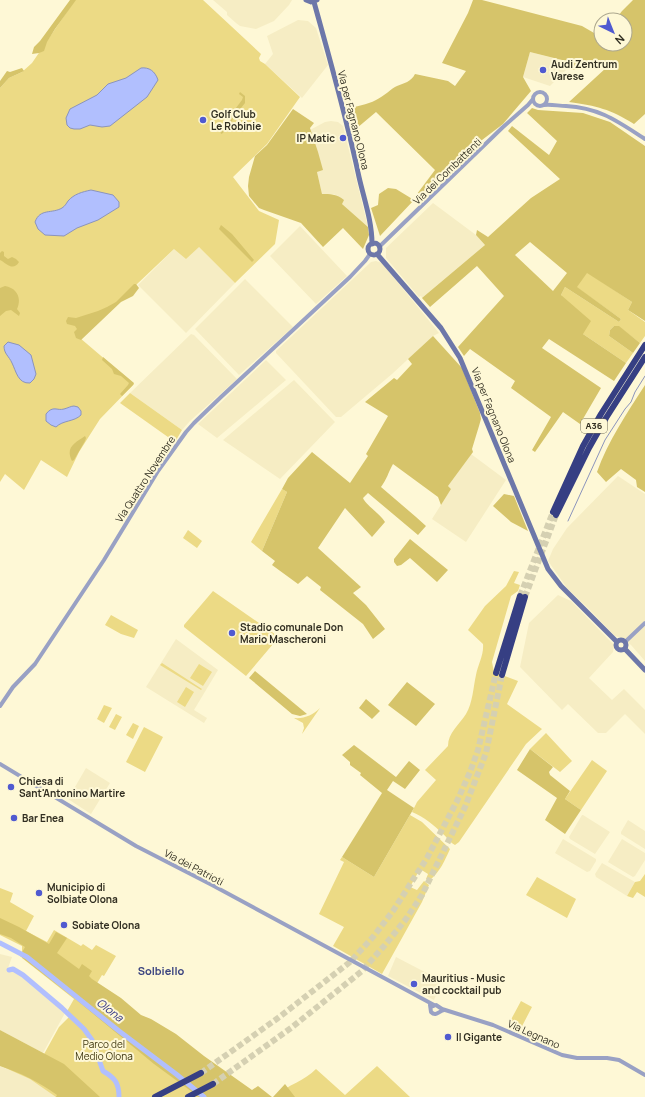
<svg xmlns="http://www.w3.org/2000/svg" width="645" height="1097" font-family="Manrope,sans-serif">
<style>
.built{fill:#f6edc4}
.green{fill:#ecda85}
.forest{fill:#d6c46a;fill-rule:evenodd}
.water{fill:#b1bffe;stroke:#8b94bc}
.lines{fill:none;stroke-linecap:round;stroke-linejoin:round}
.stream{stroke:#8b94bc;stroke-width:1}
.river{stroke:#b1bffe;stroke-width:5}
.motorway-tunnel{stroke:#d5d0b2;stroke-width:6;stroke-dasharray:6 3;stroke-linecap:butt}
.tertiary{stroke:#99a1c4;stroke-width:4}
.secondary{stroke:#6d77a9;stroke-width:5}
.motorway{stroke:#363f83;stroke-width:6}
.poi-dot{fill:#505ad0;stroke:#fef8d6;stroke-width:1.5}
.labels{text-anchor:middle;stroke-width:4;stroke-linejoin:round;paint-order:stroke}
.shield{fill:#fef8d6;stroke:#6e6b57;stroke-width:1}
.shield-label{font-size:9px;font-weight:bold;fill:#312e21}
.poi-label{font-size:10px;font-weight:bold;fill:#312e21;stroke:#fef8d6;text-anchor:start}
.street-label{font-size:10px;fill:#312e21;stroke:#fef8d6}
.park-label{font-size:10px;fill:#3e360f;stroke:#fef8d6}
.neighbourhood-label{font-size:11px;font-weight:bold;fill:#3b4480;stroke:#fef8d6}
.water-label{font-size:11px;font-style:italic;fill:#2a2d85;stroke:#fef8d6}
</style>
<rect width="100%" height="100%" fill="#fef8d6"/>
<!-- built -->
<path class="built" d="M 213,0 L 292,0 L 289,5 L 274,21 L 256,29 L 240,26 L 236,23 L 227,15 L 227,12 Z
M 298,20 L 308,21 L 316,28 L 328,65 L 302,98 L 265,64 L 273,54 L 267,36 Z
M 530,52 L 573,63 L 550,86 L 523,77 Z
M 331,121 L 338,122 L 343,126 L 368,227 L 342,204 L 334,194 L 322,194 L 317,172 L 322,170 L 310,130 L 325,122 Z
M 433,203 L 476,235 L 485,245 L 422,298 L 421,296 L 419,297 L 386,258 L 386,248 Z
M 300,226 L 347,276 L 316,304 L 270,256 Z
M 199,247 L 235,283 L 186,333 L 138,285 L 174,249 Z
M 376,261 L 382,263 L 439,333 L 433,336 L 392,374 L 341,417 L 336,417 L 276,353 L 276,351 L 371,262 Z
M 245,279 L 293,327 L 239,375 L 195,329 Z
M 191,334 L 194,335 L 237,379 L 190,421 L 182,430 L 130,393 Z
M 266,360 L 286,380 L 217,438 L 198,424 Z
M 294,380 L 335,422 L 280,479 L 223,440 Z
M 471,454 L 506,480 L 466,542 L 432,519 L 451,489 L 448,486 Z
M 618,476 L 645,494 L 645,661 L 631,645 L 621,638 L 615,636 L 589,609 L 567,588 L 548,561 L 553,549 L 567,528 Z
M 558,595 L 571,601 L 614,645 L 613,652 L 589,678 L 612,700 L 624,689 L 645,710 L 645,734 L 625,714 L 606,733 L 598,733 L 568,704 L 562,710 L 520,667 L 529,623 Z
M 176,639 L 218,670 L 194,710 L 207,718 L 204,723 L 146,687 Z
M 86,768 L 110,783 L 91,814 L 68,799 Z
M 582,815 L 583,815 L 610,832 L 595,854 L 570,839 L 569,837 Z
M 628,820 L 645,831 L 645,849 L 621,834 L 621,832 Z
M 563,839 L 596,859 L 596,861 L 590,871 L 587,872 L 555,853 Z
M 622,839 L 645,853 L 645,860 L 635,876 L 633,877 L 608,862 Z
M 602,863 L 635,882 L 627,896 L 596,877 L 595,874 Z
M 0,954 L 12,957 L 8,968 L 9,971 L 15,971 L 65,1013 L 43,1053 L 0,1030 Z
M 396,957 L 442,981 L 434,1000 L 388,976 Z
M 0,1066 L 26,1076 L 57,1095 L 56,1097 L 0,1097 Z"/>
<!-- green -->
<path class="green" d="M 75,0 L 203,0 L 261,54 L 259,58 L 260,61 L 265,64 L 300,97 L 267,144 L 233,177 L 259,211 L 279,220 L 275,244 L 235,283 L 199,247 L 186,259 L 174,249 L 80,338 L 134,384 L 100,419 L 79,452 L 67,477 L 41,460 L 24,490 L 5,474 L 0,482 L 0,88 L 9,78 L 22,72 L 32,63 Z
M 587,272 L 632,302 L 628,310 L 645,322 L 645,336 L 640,343 L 618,326 L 614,326 L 610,330 L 609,336 L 633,353 L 626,363 L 583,334 L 561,295 L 565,287 L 619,322 L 621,319 L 576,287 Z
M 130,393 L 182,430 L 175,442 L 120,403 Z
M 282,489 L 287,492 L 262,551 L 251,542 Z
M 188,530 L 202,541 L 197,548 L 183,538 Z
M 514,571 L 519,572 L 514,583 L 520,585 L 518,591 L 511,596 L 492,662 L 494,672 L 518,681 L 507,704 L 542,729 L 526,744 L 459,842 L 455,845 C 449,842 448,838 443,834 C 434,825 424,817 412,812 L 417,802 L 436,780 L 425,770 L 448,746 C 448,733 459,725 466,714 C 473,702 473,688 476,675 C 478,664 484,655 483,644 L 468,630 L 485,606 L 506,586 Z
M 213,591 L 279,637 L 246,676 L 184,627 L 184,625 Z
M 111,615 L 138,630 L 134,638 L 121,634 L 105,625 Z
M 162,663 L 202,689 L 201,690 L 160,665 Z
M 199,664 L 212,672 L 203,686 L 190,678 Z
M 186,687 L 194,692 L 185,707 L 177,702 Z
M 104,705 L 112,708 L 104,723 L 97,719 Z
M 320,708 L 302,734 L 304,728 L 303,723 L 294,718 C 304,719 313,715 320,708 Z
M 116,714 L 122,717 L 115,730 L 109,727 Z
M 133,723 L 139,726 L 133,739 L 126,735 Z
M 144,727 L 163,737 L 145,772 L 126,762 Z
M 546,733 L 572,761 L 560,772 L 530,749 Z
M 592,760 L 607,771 L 581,810 L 565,799 Z
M 410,815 L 422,822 L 450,849 C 445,860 440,872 430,880 L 426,879 L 428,874 L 420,869 L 410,887 L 417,890 L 424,881 L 429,885 L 422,902 L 382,974 L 333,946 L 344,927 L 319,914 L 344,862 L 340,860 L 342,857 L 374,877 Z
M 645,874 L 645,897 L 637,892 L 633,898 L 627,896 L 635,882 L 640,881 Z
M 537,877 L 576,899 L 567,918 L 526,895 Z
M 0,888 L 13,893 L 10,902 L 34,916 L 26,931 L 47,942 L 54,930 L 81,946 L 83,944 L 92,950 L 96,945 L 116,956 L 104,976 L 102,975 L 96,985 L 257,1094 L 264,1097 L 56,1097 L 30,1079 L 1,1066 L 0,1032 L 43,1056 L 59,1027 L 70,1016 L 66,1013 L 74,999 L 22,958 L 22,946 L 0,935 Z
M 521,1001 L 532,1007 L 519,1032 L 507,1027 Z
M 377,1066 L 410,1097 L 275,1097 C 288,1084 305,1081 316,1069 L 345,1095 Z"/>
<!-- forest -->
<path class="forest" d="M 70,0 L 76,0 L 55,29 L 47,42 L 44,51 L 39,53 L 32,54 L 34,47 L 40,41 Z
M 473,0 L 482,0 L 582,26 L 601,37 L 601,44 L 625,44 L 625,20 L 615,20 L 622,11 L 633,0 L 645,0 L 645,114 L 634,124 C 610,109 597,106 569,102 L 607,67 L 572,70 L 574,63 L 530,52 L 523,77 L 531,91 L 503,124 L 465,153 L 419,196 L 417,194 L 435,170 L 376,112 L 357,128 L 351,128 L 346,109 C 356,106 367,105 376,100 C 383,97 392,88 397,86 C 404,83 411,82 415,74 L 448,81 L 455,86 L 466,71 L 442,63 L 468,13 Z
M 22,68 L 24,71 L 22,72 L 9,78 L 0,88 L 0,81 L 7,71 L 10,72 Z
M 240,92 L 245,96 L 245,103 L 233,118 L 231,125 L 226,128 L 223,133 L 221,134 L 220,129 L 242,100 L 243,97 L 239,94 Z
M 532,108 L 538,110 L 583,113 L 610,122 L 645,146 L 645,321 L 628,310 L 632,302 L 587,273 L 577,287 L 621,319 L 619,322 L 565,287 L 561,295 L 591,321 L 583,334 L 626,363 L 614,381 L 549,339 L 542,348 L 601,388 L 580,424 L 563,412 L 535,452 L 532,450 L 551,417 L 511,388 L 515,381 L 470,349 L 464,356 L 458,347 L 504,296 L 477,266 L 430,307 L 422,298 L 485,245 L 476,235 L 477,230 L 488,237 L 531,198 L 560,179 L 508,131 L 512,126 L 549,155 L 557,141 L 527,113 ZM 530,242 L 567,273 L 553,291 L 515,255 Z
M 293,109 L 314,123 L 310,128 L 318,152 L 323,170 L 317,172 L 322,194 C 330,194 337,194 344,200 L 342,204 L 368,227 L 369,235 L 363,249 L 343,228 L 323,247 L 301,223 L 264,210 L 259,208 L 249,196 L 248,186 L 249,177 L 255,156 L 267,145 Z
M 388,188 L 396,189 L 414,200 L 380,236 L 371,208 L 378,205 L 379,194 Z
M 221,225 L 232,234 L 254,260 L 252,262 L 219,229 Z
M 2,251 L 4,252 L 4,256 L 8,259 L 12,257 L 16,259 L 19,262 C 13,272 6,263 0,260 L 0,253 Z
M 134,284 L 136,284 L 139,288 L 133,296 L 121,302 L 81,340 L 76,338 L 74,332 L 77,329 L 75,326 L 67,324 L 66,321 L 68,317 L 76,318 L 98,311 L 107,307 L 116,302 Z
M 5,286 C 17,288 22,298 17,309 L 20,313 L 19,316 L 11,310 L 6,311 L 0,316 L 0,288 Z
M 614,326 L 619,326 L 640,343 L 633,353 L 609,336 L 610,330 Z
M 433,336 L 462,368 L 480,413 L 481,419 L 479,426 L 472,449 L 473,452 L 448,486 L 451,489 L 441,505 L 438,497 L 393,464 C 388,473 387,479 381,487 L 416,517 L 426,526 L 418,535 L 368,493 L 363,498 C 365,504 380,514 385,522 L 372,537 L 345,508 L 318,548 L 361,587 L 353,593 L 366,605 L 385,629 L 373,639 L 363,624 L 320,590 L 321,587 L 307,576 L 298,584 L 272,565 L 275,561 L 262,551 L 287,492 L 282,489 L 288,478 L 312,452 L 350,483 L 368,456 L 366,454 L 388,416 L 365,402 L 394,378 L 397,380 L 412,364 L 408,359 Z
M 103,357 L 134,383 L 133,385 L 122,396 L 120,394 L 128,385 L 129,383 L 121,376 L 114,374 L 112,369 L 102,360 Z
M 645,385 L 645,492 L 637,487 L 636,480 L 621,469 L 606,482 L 597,472 C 608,441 627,413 645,385 Z
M 85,436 L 86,438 L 85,441 L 74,460 L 72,461 C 65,447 75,443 85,436 Z
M 504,494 L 514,496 L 528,531 L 511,522 L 493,506 Z
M 410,539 L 448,570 L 437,582 L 410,558 L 401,565 L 397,566 L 394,562 L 394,559 Z
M 255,671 L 307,714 L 300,716 L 292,714 L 249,678 Z
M 407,682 L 435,704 L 416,726 L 388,705 Z
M 366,699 L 380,711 L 372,719 L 359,708 Z
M 354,745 L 396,777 L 409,761 L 420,770 L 405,789 L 393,781 L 387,790 L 414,808 L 374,877 L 342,857 L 382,793 L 360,775 L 361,773 L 350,765 L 350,762 L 342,755 Z
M 530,749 L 553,767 L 549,772 L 550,775 L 570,791 L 565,799 L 581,810 L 565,834 L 545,820 L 557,798 L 517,770 Z
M 0,918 L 19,927 L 49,944 L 56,932 L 67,938 L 57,953 L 79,969 L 82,964 L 92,971 L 89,976 L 92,979 L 121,998 L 141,1015 L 151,1019 L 176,1034 L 204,1056 L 252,1090 L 258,1086 L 272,1097 L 199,1097 L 154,1064 L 74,998 L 20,956 L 25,947 L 11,938 L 0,934 Z
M 0,1030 L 64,1064 L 100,1097 L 56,1097 L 57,1095 C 39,1082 21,1073 0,1066 Z
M 285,1084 L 295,1097 L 273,1097 Z"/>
<!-- water -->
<path class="water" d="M 141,68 C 149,67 155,71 158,80 L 147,97 L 110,126 L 102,127 L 90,125 L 80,129 L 74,129 L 70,128 L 67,125 L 66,118 L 70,109 L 97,95 L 108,84 L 126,78 Z
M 91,190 L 113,195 L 119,202 L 119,207 L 98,220 L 77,228 L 64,236 L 45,235 L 38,229 L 35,222 C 40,208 52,214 62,208 C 65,206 66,204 68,201 C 74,194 82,192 91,190 Z
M 8,342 L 19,345 L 31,355 L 36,374 L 34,379 L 30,383 C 18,384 16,371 12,363 C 9,356 4,354 4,346 Z
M 74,406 L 78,407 L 81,411 L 81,415 C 74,422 63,420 56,427 L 51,425 L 46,421 L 46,414 C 53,405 57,411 64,409 C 68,408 71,406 74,406 Z"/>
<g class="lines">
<!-- stream -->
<path class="stream" d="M 568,521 L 605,440 L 625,409 L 631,402 L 635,392 L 645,376"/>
<!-- river -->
<path class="river" d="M 0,943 L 27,957 L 119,1031 L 176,1074 L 204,1097
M 9,970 L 13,969 L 23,975 L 62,1008 L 84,1029 L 92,1040 L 103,1071 C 115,1078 119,1083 119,1097"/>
<!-- motorway-tunnel -->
<path class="motorway-tunnel" d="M 520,596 L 553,512
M 525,597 L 556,515
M 201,1073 L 278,1018 L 350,962 L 373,937 L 393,911 L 427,858 L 457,801 L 470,772 L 478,750 L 496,673
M 213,1084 L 291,1028 L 362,971 L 385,945 L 406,919 L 422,895 L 465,807 L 486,753 L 502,675"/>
<!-- tertiary -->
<path class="tertiary" d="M533 99a7 7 0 1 1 14 0a7 7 0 1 1-14 0Z
M 544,105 C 551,104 559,106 566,106 C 600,108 617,121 645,139
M 379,247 L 502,128 L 528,105 L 533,99
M 625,642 L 645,623
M 0,706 L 13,687 L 35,664 L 104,560 L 158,471 L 186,432 L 194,423 L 221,397 L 350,277 L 365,261 L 370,254
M 0,764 L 136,846 L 212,885 L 434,1005
M 430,1005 L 431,1012 C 436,1017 439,1011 444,1010
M 431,1007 L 436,1005 L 442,1009 L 493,1025 L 562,1055 L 577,1058 L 607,1058 L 619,1060 L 645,1075"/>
<!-- secondary -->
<path class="secondary" d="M 306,0 L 311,2 L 317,0
M 314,2 C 330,60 347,119 359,177 C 364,199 372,221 372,244
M368 249a6 6 0 1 1 12 0a6 6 0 1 1-12 0Z
M 377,254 L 441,328 L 460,358 L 548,569 L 561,586 L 617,642
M616 645a5 5 0 1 1 10 0a5 5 0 1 1-10 0Z
M 625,649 L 645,670"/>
<!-- motorway -->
<path class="motorway" d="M 553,512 L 583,446 L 601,414 L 645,345
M 556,515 L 589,448 L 606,418 L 645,357
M 496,673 L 520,596
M 502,675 L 525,597
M 155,1097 L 201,1073
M 188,1097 L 213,1084"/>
</g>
<!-- markers -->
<g class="poi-dot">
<circle cx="543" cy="70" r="4"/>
<circle cx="203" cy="120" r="4"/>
<circle cx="343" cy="138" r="4"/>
<circle cx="232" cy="633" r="4"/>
<circle cx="11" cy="787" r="4"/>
<circle cx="14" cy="818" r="4"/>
<circle cx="39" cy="893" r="4"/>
<circle cx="64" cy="925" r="4"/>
<circle cx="414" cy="984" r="4"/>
<circle cx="448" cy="1037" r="4"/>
</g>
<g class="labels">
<!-- shield labels -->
<rect class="shield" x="581" y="419" width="26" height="14" rx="3"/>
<g class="shield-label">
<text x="594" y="429">A36</text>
</g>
<!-- poi labels -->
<g class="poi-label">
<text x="551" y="68">Audi Zentrum<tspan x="551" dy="12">Varese</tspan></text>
<text x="211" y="118">Golf Club<tspan x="211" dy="12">Le Robinie</tspan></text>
<text x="335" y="142" text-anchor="end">IP Matic</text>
<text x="240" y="631">Stadio comunale Don<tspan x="240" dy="12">Mario Mascheroni</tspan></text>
<text x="19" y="785">Chiesa di<tspan x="19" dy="12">Sant'Antonino Martire</tspan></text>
<text x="22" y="822">Bar Enea</text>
<text x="47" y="891">Municipio di<tspan x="47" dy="12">Solbiate Olona</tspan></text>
<text x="72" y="929">Sobiate Olona</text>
<text x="422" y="982">Mauritius - Music<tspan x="422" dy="12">and cocktail pub</tspan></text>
<text x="456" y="1041">Il Gigante</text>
</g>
<!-- street labels -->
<g class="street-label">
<text transform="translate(354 120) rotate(76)" y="4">Via per Fagnano Olona</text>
<text transform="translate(447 171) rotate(-44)" y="4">Via dei Combattenti</text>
<text transform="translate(494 415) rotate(68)" y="4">Via per Fagnano Olona</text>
<text transform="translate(145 479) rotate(-57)" y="4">Via Quattro Novembre</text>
<text transform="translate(194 867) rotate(28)" y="4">Via dei Patrioti</text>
<text transform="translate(534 1034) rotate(24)" y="4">Via Legnano</text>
</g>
<!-- park labels -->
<g class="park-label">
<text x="104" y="1048">Parco del<tspan x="104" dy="12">Medio Olona</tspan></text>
</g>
<!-- neighbourhood labels -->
<g class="neighbourhood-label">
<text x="161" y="975">Solbiello</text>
</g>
<!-- water labels -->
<g class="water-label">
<text transform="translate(110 1010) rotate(38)" y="4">Olona</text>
</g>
</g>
<!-- north arrow -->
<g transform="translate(613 32) rotate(137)"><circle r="19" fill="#fef8d6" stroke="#aca78e"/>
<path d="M0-3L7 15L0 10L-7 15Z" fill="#505ad0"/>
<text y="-6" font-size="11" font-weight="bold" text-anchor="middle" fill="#312e21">N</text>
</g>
</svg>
